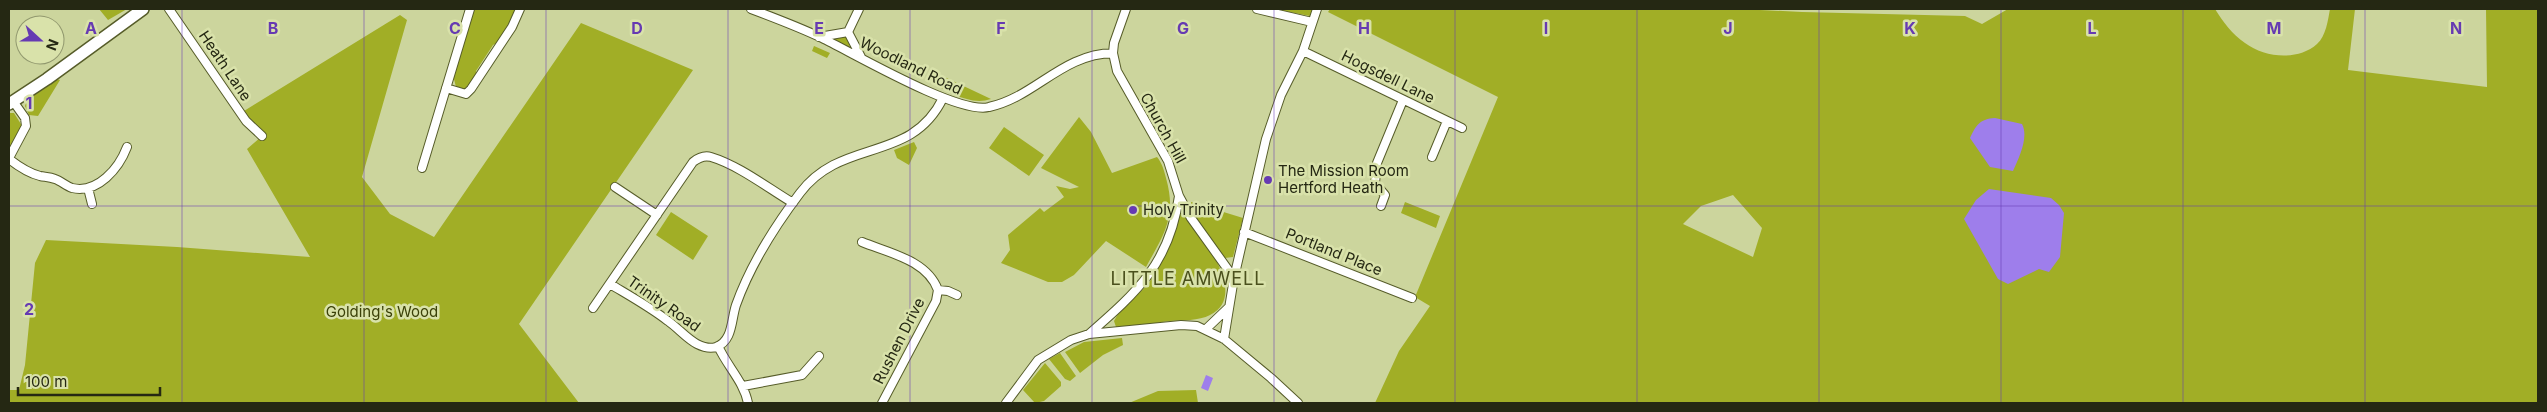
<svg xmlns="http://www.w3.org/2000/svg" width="2547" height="412" font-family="Inter,sans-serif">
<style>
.green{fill:#a1ae26;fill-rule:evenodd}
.water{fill:#9e7eeb}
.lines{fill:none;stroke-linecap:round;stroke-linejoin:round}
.street-casing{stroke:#565c29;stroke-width:10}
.secondary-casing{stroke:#565c29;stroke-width:14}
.street{stroke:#fff;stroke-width:8}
.secondary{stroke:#fff;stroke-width:11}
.grid{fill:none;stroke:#663ab2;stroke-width:1;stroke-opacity:0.55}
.poi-dot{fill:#663ab2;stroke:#d9e2aa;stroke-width:2}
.labels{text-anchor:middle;stroke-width:5;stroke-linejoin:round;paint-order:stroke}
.street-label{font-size:15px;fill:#252813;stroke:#d9e2aa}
.poi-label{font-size:15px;fill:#252813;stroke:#d9e2aa;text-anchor:start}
.park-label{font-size:15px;fill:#3b4108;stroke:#d9e2aa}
.quarter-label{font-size:18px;letter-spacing:1px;fill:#4a501c;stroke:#d9e2aa}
.grid-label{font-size:16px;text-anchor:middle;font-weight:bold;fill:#663ab2;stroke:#d9e2aa;stroke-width:5;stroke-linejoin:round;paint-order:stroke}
</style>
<rect width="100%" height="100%" fill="#ccd59d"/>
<!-- green -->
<path class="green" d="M 99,9 L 127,9 L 108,20 Z
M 474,9 L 517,9 L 514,18 L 497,43 L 493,45 L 476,71 L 477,75 L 464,90 L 456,87 L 453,75 Z
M 1274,9 L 1313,9 L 1310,16 Z
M 1330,9 L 1740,9 L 1802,12 L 1965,16 L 1982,24 L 2008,9 L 2215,9 C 2223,22 2232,34 2245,43 C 2265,58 2298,61 2317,44 C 2326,36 2328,20 2330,9 L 2355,9 L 2348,70 L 2487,87 L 2486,9 L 2538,9 L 2538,403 L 1375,403 L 1399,351 L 1430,306 L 1415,297 L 1498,97 L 1328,12 ZM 1733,195 L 1762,228 L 1753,257 L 1683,224 L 1701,206 Z
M 400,15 L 407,20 L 362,177 L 390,214 L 434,237 L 581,23 L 693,70 L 519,324 L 579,403 L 9,403 L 9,390 L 19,390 L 25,365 L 35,263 L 46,240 L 177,247 L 310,257 L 247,149 L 262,136 L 244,111 Z
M 843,36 L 847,37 L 851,50 L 831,39 Z
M 814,46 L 830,53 L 827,58 L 812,51 Z
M 936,73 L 991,99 C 970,106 950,92 932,83 Z
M 57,79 L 60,80 L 38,116 L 29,115 L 25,106 L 28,98 Z
M 9,113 L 14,113 L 24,129 L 9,154 Z
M 1079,117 L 1091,132 L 1112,173 L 1157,157 C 1162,163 1164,170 1166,178 C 1177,217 1164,234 1146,267 L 1106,241 L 1074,275 L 1062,282 L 1048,282 L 1001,263 L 1010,250 L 1008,235 L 1040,208 L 1044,212 L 1064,197 L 1056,186 L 1070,189 L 1079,187 L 1041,168 Z
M 1004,127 L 1044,155 L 1029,176 L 989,148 Z
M 914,142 L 917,148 L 909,165 L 897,158 L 894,150 Z
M 1191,202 L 1243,218 L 1233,257 L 1225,258 C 1213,243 1190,222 1191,202 Z
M 1405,202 L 1440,216 L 1436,228 L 1401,213 Z
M 671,212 L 708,236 L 693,260 L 656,235 Z
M 1181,213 C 1190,216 1200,237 1207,245 C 1219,263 1240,300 1210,315 C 1199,321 1182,320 1169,321 C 1151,324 1133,327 1116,327 L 1114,321 C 1121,306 1137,297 1148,284 C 1163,263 1173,237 1181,213 Z
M 1122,338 L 1123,345 L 1103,355 L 1080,373 L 1065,352 L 1084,342 Z
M 1060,353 L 1076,376 L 1070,381 L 1065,379 L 1049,359 Z
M 1045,363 L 1061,382 L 1061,386 L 1044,401 L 1035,403 L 1023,390 Z
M 1196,390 L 1198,403 L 1129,403 L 1158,391 Z"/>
<!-- water -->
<path class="water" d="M 1995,118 L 2022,124 C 2029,137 2019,158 2013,171 L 1990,167 L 1970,138 C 1976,125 1980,119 1995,118 Z
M 1989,189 L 2051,198 L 2059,205 L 2064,213 L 2060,257 L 2049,272 L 2039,269 L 2008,284 L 1998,279 L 1964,219 L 1976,200 Z
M 1206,375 L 1213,378 L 1208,391 L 1201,388 Z"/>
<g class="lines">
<defs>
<path id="street" d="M 169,9 L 246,121 L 262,136
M 751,9 C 775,18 799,27 822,38 C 855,54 959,115 989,107 C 1035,97 1062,54 1113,53
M 1126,9 L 1114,43 L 1113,53 L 1117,71 L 1168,161 L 1179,196 L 1191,218 L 1234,278
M 1257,9 L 1312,22
M 848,32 L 861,57
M 848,32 L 859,9
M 819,37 L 848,32
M 1303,51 L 1462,128
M 446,88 L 466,94 L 471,89 L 512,27 L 520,9
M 1432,157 L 1447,121
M 9,158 L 26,126 L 25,118 L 13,101
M 9,159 C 18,166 28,173 40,176 C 45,177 50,177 55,179 C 61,181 66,186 72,188 C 98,194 119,168 127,147
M 422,168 L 470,9
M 615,187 L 657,215
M 88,188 L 92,204
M 1381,206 L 1385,195 L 1375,183 L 1377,163 L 1403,100
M 1244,232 L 1412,298
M 862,242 C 889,253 927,260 938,290 L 948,291 L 957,295
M 610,284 C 630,296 650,307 668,321 C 678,328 687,339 697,344 C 703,347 710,349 716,347 C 733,341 731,320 736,305 C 750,266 775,226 800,193 C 842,137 911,164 943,98
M 593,308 L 693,162 C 698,158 704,155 711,157 C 738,165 768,188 793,203
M 1206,329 L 1228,308
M 1089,334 C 1137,292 1170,263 1179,196
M 1224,339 L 1234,278 L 1266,139 L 1281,95 L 1303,51 L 1317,9
M 718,346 C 727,366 744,382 748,403
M 743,386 L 802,375 L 819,356
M 882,403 L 936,301 L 938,290
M 1006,403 L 1038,360 L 1071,340 L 1089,334 L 1181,325 L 1197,326 L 1224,339 L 1271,378 L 1298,403"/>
<path id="secondary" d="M 9,104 L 47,79 L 143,9"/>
</defs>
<!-- street casing -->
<use href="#street" class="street-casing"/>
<!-- secondary casing -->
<use href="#secondary" class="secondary-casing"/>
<!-- street -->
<use href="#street" class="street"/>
<!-- secondary -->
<use href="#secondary" class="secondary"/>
</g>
<!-- grid -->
<path class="grid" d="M 182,9 L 182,403M 364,9 L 364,403M 546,9 L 546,403M 728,9 L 728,403M 910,9 L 910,403M 1092,9 L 1092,403M 1274,9 L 1274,403M 1455,9 L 1455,403M 1637,9 L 1637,403M 1819,9 L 1819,403M 2001,9 L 2001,403M 2183,9 L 2183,403M 2365,9 L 2365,403M 9,206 L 2538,206"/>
<!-- markers -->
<g class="poi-dot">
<circle cx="1268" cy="180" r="5"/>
<circle cx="1133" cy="210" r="5"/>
</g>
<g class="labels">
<!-- street labels -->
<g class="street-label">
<text transform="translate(225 66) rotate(56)" y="5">Heath Lane</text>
<text transform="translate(911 66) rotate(26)" y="5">Woodland Road</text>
<text transform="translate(1388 77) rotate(26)" y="5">Hogsdell Lane</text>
<text transform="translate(1163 128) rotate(61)" y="5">Church Hill</text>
<text transform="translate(1334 252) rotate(22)" y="5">Portland Place</text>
<text transform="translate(664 304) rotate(35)" y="5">Trinity Road</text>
<text transform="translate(899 341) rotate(-63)" y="5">Rushen Drive</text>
</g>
<!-- poi labels -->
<g class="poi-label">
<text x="1278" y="176">The Mission Room<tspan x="1278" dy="17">Hertford Heath</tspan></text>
<text x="1143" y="215">Holy Trinity</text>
</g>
<!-- park labels -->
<g class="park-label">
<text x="382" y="317">Golding's Wood</text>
</g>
<!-- quarter labels -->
<g class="quarter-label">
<text x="1188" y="285">LITTLE AMWELL</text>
</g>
</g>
<g class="grid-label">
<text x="91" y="34">A</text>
<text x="273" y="34">B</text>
<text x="455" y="34">C</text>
<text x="637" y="34">D</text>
<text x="819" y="34">E</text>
<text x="1001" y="34">F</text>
<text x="1183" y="34">G</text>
<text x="1364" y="34">H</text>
<text x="1546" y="34">I</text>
<text x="1728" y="34">J</text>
<text x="1910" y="34">K</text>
<text x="2092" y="34">L</text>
<text x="2274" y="34">M</text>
<text x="2456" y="34">N</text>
<text x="29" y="109">1</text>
<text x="29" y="315">2</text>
</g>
<!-- border -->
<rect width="2547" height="412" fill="none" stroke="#252813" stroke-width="20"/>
<!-- north arrow -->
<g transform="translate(40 40) rotate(111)"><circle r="24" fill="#d9e2aa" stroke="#91986e"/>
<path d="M0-4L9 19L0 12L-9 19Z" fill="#663ab2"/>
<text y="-8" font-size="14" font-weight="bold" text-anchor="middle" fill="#252813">N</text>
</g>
<!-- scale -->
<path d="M18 387v8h142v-8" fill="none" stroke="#252813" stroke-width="2.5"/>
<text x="25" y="387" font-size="15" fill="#252813" stroke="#d9e2aa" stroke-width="4" paint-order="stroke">100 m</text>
</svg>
